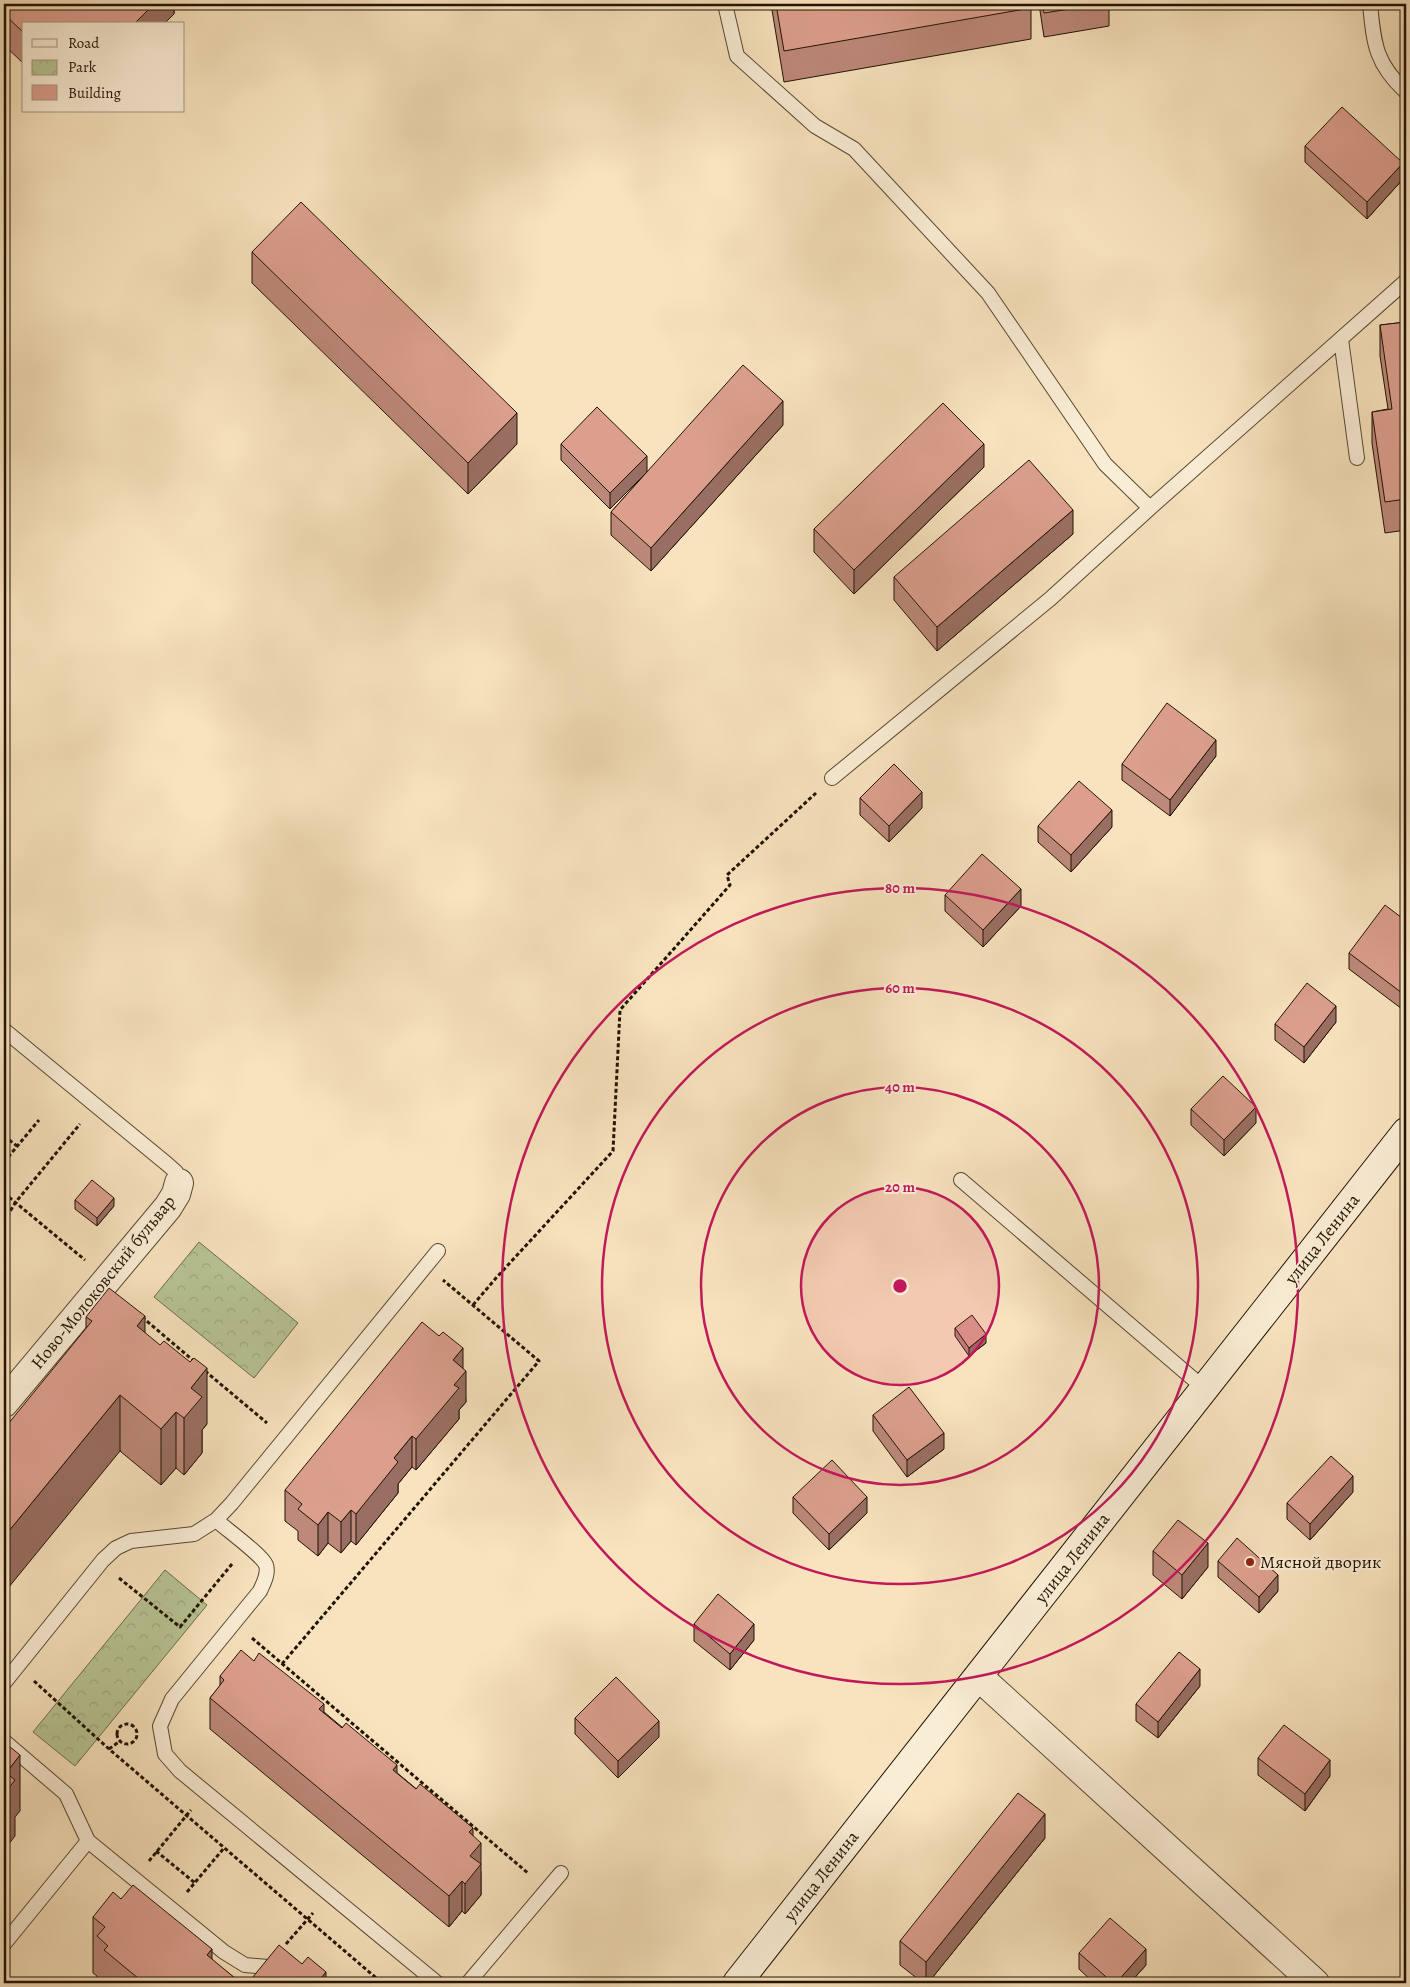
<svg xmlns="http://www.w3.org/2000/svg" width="1410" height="1987" font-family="Alegreya,serif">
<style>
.park{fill:url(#park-crowns);stroke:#6c6c4c}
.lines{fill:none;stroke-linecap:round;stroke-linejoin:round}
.service-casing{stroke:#574732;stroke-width:16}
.minor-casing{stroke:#574732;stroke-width:30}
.secondary-casing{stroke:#211304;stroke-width:30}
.path{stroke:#211304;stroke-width:3;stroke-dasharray:4 2.5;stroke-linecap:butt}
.service{stroke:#faedd5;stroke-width:14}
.minor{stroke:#faedd5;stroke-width:28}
.secondary{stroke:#faedd5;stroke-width:28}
.wall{fill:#bd897a;stroke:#211304}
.shaded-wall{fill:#9a6f63;stroke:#211304}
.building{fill:#dc9f8e;stroke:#211304}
.ring{fill:none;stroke:#c2185b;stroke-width:2.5}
.poi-dot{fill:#8f2418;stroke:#faedd5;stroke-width:2}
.labels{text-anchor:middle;stroke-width:4;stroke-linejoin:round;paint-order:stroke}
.street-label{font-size:18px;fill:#211304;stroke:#faedd5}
.poi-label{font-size:18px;fill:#211304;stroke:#faedd5;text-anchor:start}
.centre{fill:#c2185b;stroke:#faedd5;stroke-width:2.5}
.ring-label{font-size:15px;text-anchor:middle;font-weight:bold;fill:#c2185b;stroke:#faedd5;stroke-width:4;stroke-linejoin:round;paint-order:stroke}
</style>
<defs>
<pattern id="park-crowns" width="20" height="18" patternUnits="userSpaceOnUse" patternTransform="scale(1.25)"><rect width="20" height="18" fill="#b8c595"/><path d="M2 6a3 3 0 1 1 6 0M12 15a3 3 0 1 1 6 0" fill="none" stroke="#9ea87f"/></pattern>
</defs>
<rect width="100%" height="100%" fill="#f8e3be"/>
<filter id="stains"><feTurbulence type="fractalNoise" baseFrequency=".004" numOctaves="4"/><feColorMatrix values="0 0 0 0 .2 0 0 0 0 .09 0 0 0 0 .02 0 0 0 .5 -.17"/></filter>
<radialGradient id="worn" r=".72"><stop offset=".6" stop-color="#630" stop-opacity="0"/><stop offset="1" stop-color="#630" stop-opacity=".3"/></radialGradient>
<!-- park -->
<path class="park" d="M 199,1242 L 298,1323 L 254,1378 L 154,1297 Z
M 165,1570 L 207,1605 L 75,1766 L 33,1732 Z"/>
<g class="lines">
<defs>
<path id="service" d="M 725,4 L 737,56 L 815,126 L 854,149 L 988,293 L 1105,464 L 1150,508 L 1406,281
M 1370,4 C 1374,44 1375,63 1406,92
M 1341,339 L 1357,458
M 832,778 L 1050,599 L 1150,508
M 4,1030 L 167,1164 L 176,1172 L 179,1183
M 961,1180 L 1205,1389
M 216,1520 C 226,1529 262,1555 266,1565 C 269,1574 263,1584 260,1591 L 172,1699 L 160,1726 L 165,1754 L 180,1771 L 437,1983
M 4,1683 L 103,1560 L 116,1548 L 131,1541 L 194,1534 L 216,1520 L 232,1503 L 438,1251
M 4,1741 L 66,1794 L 88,1841 L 224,1952 L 245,1965 L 279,1968
M 4,1944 L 88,1841
M 468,1983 L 561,1873"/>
<path id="minor" d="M 4,1403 L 168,1207 L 176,1194 L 179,1183
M 979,1677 L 1315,1983"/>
<path id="secondary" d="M 737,1983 L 1406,1132"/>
</defs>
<!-- service casing -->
<use href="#service" class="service-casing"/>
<!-- minor casing -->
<use href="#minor" class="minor-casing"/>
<!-- secondary casing -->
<use href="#secondary" class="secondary-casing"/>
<!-- path -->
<path class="path" d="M 4,1136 L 17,1146
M 4,1162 L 39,1120
M 4,1193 L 85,1260
M 4,1222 L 15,1203 L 80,1124
M 473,1305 L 496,1278 L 613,1151 L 620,1010 L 730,885 L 727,875 L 816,793
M 142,1317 L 195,1362
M 205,1371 L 267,1423
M 119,1578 L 180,1627 L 232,1564
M 252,1638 L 529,1874
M 282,1664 L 539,1361 L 443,1280
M 34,1681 L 109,1749 L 382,1983
M117 1734a10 10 0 1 1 20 0a10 10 0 1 1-20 0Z
M 109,1749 L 120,1741
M 156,1851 L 195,1883
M 149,1861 L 191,1810
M 187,1892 L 224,1848
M 286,1944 L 313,1913"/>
<!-- service -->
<use href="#service" class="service"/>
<!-- minor -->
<use href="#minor" class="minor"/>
<!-- secondary -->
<use href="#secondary" class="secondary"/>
</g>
<!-- wall -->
<path class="wall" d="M 4,4 L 174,4 L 174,14 L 164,24 L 24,24 L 24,64 L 4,45 Z
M 771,4 L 1031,4 L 1031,39 L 784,82 Z
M 1039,4 L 1109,4 L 1109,26 L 1044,37 Z
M 1305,146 L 1403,179 L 1367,219 L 1305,162 Z
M 252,252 L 517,444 L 468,494 L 252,283 Z
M 1406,322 L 1406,530 L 1385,533 L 1372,443 L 1372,412 L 1388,409 L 1380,356 L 1380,325 Z
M 783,425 L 651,571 L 611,535 L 611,512 L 645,474 L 610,509 L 561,460 L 561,444 L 647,472 Z
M 984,467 L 854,594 L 814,552 L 814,529 Z
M 1073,534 L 937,651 L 894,600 L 894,577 Z
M 1216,756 L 1170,816 L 1122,780 L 1122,764 Z
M 860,798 L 922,808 L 889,842 L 860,815 Z
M 1038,826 L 1112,827 L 1071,872 L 1038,842 Z
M 945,895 L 1021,906 L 983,947 L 945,911 Z
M 1406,921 L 1406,1004 L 1402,1009 L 1349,969 L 1349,953 Z
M 1336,1022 L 1304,1063 L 1275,1040 L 1275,1024 Z
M 1191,1109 L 1256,1123 L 1224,1156 L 1191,1125 Z
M 75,1200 L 114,1206 L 97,1226 L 75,1209 Z
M 86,1317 L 145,1333 L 207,1424 L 202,1430 L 202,1453 L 184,1475 L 176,1468 L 161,1485 L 120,1451 L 86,1328 Z
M 955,1328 L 986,1343 L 969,1356 L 955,1336 Z
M 463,1369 L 466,1402 L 459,1410 L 459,1419 L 416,1470 L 412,1467 L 398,1484 L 398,1493 L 356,1545 L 351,1541 L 341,1553 L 328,1543 L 318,1556 L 298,1540 L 298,1531 L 285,1521 L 285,1490 Z
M 873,1415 L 944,1449 L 907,1477 L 873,1431 Z
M 1353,1492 L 1310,1540 L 1287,1519 L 1287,1503 Z
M 793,1497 L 867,1513 L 829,1550 L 793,1513 Z
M 1153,1551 L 1208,1567 L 1182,1599 L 1153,1575 Z
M 1218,1561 L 1278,1591 L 1259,1613 L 1218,1577 Z
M 694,1624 L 754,1640 L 730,1670 L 694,1641 Z
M 254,1661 L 324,1712 L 473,1836 L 481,1873 L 481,1895 L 465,1914 L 462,1911 L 449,1927 L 210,1729 L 210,1698 L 220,1686 L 220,1676 Z
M 1200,1686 L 1158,1738 L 1136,1721 L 1136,1704 Z
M 575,1718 L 659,1737 L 618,1778 L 575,1734 Z
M 1258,1758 L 1330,1776 L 1305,1811 L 1258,1775 Z
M 1045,1838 L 928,1983 L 923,1983 L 900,1965 L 900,1941 Z
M 121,1899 L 212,1960 L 241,1983 L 97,1983 L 97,1976 L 93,1973 L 93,1917 Z
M 1079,1953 L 1146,1965 L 1130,1983 L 1094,1983 L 1079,1969 Z"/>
<!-- shaded-wall -->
<path class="shaded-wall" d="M 154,4 L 174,4 L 174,14 L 164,24 L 134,24 Z
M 1403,163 L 1403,179 L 1367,219 L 1367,202 Z
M 783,401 L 783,425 L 651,571 L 651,548 Z
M 517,413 L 517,444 L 468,494 L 468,463 Z
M 984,444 L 984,467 L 854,594 L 854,570 Z
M 647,456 L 647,472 L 610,509 L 610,493 Z
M 1073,510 L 1073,534 L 937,651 L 937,627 Z
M 1216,740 L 1216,756 L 1170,816 L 1170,800 Z
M 922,792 L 922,808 L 889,842 L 889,826 Z
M 1112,810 L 1112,827 L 1071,872 L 1071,855 Z
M 1021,889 L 1021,906 L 983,947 L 983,930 Z
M 1406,988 L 1406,1004 L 1402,1009 L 1402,993 Z
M 1336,1006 L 1336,1022 L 1304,1063 L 1304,1047 Z
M 1256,1107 L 1256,1123 L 1224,1156 L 1224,1140 Z
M 114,1198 L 114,1206 L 97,1226 L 97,1218 Z
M 145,1316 L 145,1372 L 137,1326 Z
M 986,1334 L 986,1343 L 969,1356 L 969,1348 Z
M 463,1348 L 463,1374 L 466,1371 L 466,1402 L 459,1410 L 459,1419 L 416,1470 L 416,1439 L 453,1360 Z
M 207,1368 L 207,1424 L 202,1430 L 202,1453 L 184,1475 L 184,1418 L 191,1388 Z
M 120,1395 L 120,1451 L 4,1593 L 4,1537 Z
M 176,1412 L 176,1468 L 161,1485 L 161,1429 Z
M 944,1433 L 944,1449 L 907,1477 L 907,1460 Z
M 412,1436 L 412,1467 L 398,1484 L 398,1493 L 356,1545 L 356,1514 L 394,1458 Z
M 1353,1476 L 1353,1492 L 1310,1540 L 1310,1524 Z
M 867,1497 L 867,1513 L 829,1550 L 829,1534 Z
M 351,1510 L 351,1541 L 341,1553 L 341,1522 Z
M 328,1512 L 328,1543 L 318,1556 L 318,1525 Z
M 1208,1543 L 1208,1567 L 1182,1599 L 1182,1575 Z
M 1278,1575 L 1278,1591 L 1259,1613 L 1259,1597 Z
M 754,1624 L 754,1640 L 730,1670 L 730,1654 Z
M 1200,1669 L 1200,1686 L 1158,1738 L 1158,1722 Z
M 324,1704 L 324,1735 L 319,1709 Z
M 659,1721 L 659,1737 L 618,1778 L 618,1761 Z
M 20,1755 L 20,1811 L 15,1817 L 15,1836 L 4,1850 L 4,1794 L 6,1773 Z
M 1330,1760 L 1330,1776 L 1305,1811 L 1305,1794 Z
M 397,1765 L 397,1796 L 393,1770 Z
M 1045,1814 L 1045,1838 L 928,1983 L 926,1983 L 926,1962 Z
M 473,1828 L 473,1852 L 481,1843 L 481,1895 L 465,1914 L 465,1884 L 469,1832 Z
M 462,1881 L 462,1911 L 449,1927 L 449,1896 Z
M 212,1949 L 212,1983 L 207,1955 Z
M 1146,1949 L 1146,1965 L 1130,1983 L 1116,1983 Z
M 326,1972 L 326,1983 L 317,1983 Z"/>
<!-- building -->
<path class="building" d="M 4,4 L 154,4 L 134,24 L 24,24 L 24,33 L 4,14 Z
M 776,4 L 1031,4 L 1031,8 L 784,51 Z
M 1042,4 L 1102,4 L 1044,13 Z
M 1342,107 L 1403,163 L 1367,202 L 1305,146 Z
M 301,202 L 517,413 L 468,463 L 252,252 Z
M 1406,322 L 1406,499 L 1385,502 L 1372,412 L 1392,409 L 1380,325 Z
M 743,365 L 783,401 L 651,548 L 611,512 Z
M 943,403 L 984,444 L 854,570 L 814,529 Z
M 597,407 L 647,456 L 610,493 L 561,444 Z
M 1029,460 L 1073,510 L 937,627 L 894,577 Z
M 1167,703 L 1216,740 L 1170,800 L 1122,764 Z
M 894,764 L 922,792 L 889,826 L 860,798 Z
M 1079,781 L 1112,810 L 1071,855 L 1038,826 Z
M 982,854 L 1021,889 L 983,930 L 945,895 Z
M 1385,905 L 1406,921 L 1406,988 L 1402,993 L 1349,953 Z
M 1307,983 L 1336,1006 L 1304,1047 L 1275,1024 Z
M 1223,1076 L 1256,1107 L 1224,1140 L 1191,1109 Z
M 92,1180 L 114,1198 L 97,1218 L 75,1200 Z
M 109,1288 L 145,1316 L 137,1326 L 160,1345 L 164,1341 L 190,1362 L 194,1358 L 207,1368 L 191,1388 L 202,1397 L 184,1418 L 176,1412 L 161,1429 L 120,1395 L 4,1537 L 4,1429 L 92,1321 L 86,1317 Z
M 972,1315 L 986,1334 L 969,1348 L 955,1328 Z
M 422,1322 L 439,1336 L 443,1332 L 463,1348 L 453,1360 L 466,1371 L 454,1385 L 459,1388 L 416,1439 L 412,1436 L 394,1458 L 398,1462 L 356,1514 L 351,1510 L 341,1522 L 328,1512 L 318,1525 L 298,1509 L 302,1504 L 285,1490 Z
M 909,1387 L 944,1433 L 907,1460 L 873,1415 Z
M 1331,1456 L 1353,1476 L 1310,1524 L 1287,1503 Z
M 832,1460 L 867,1497 L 829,1534 L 793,1497 Z
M 1178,1520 L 1208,1543 L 1182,1575 L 1153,1551 Z
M 1237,1538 L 1278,1575 L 1259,1597 L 1218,1561 Z
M 718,1594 L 754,1624 L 730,1654 L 694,1624 Z
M 241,1650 L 254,1661 L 259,1653 L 324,1704 L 319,1709 L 342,1728 L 346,1723 L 397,1765 L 393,1770 L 416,1789 L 420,1784 L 473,1828 L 469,1832 L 481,1843 L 470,1856 L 481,1864 L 465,1884 L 462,1881 L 449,1896 L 210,1698 L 224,1680 L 220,1676 Z
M 1179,1652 L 1200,1669 L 1158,1722 L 1136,1704 Z
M 616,1677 L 659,1721 L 618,1761 L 575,1718 Z
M 1284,1725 L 1330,1760 L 1305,1794 L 1258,1758 Z
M 4,1742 L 20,1755 L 6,1773 L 15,1780 L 4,1794 Z
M 1018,1793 L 1045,1814 L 926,1962 L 900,1941 Z
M 133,1885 L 212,1949 L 207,1955 L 241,1983 L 144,1983 L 104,1950 L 108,1946 L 97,1936 L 105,1927 L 93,1917 L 113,1892 L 121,1899 Z
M 1110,1918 L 1146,1949 L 1116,1983 L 1113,1983 L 1079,1953 Z
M 279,1945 L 302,1964 L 308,1957 L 326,1972 L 317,1983 L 248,1983 Z"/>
<!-- distance rings -->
<circle cx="900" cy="1286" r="99" fill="#c2185b" fill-opacity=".12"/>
<g class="ring">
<circle cx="900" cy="1286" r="99"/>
<circle cx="900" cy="1286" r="199"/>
<circle cx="900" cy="1286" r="298"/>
<circle cx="900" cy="1286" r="398"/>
</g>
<!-- markers -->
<circle class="poi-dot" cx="1250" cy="1562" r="5"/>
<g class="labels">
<!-- street labels -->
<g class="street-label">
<text transform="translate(1322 1239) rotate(-52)" y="6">улица Ленина</text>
<text transform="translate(103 1282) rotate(-51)" y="6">Ново-Молоковский бульвар</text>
<text transform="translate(1072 1558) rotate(-52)" y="6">улица Ленина</text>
<text transform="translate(821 1876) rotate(-52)" y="6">улица Ленина</text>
</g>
<!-- poi labels -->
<g class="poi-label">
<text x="1260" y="1568">Мясной дворик</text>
</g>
</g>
<circle cx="900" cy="1286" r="8" class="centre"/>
<g class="ring-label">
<text x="900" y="893">80 m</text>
<text x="900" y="993">60 m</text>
<text x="900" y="1092">40 m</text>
<text x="900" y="1192">20 m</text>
</g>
<!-- margin -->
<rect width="1410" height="1987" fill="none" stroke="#f8e3be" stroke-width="20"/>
<rect x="5" y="5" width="1400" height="1977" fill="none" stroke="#211304" stroke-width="2.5"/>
<rect x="10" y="10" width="1390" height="1967" fill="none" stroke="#211304"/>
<!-- legend -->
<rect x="22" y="22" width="162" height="90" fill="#faedd5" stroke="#a39681"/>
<rect x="32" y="39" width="25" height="8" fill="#faedd5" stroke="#a39681"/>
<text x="68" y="48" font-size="15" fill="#211304">Road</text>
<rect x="32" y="60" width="25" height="15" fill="url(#park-crowns)" stroke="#a39681"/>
<text x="68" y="72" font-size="15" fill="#211304">Park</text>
<rect x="32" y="85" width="25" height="15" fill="#dc9f8e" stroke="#a39681"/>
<text x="68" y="98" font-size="15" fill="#211304">Building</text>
<rect width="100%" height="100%" filter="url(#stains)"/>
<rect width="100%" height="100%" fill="url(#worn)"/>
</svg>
